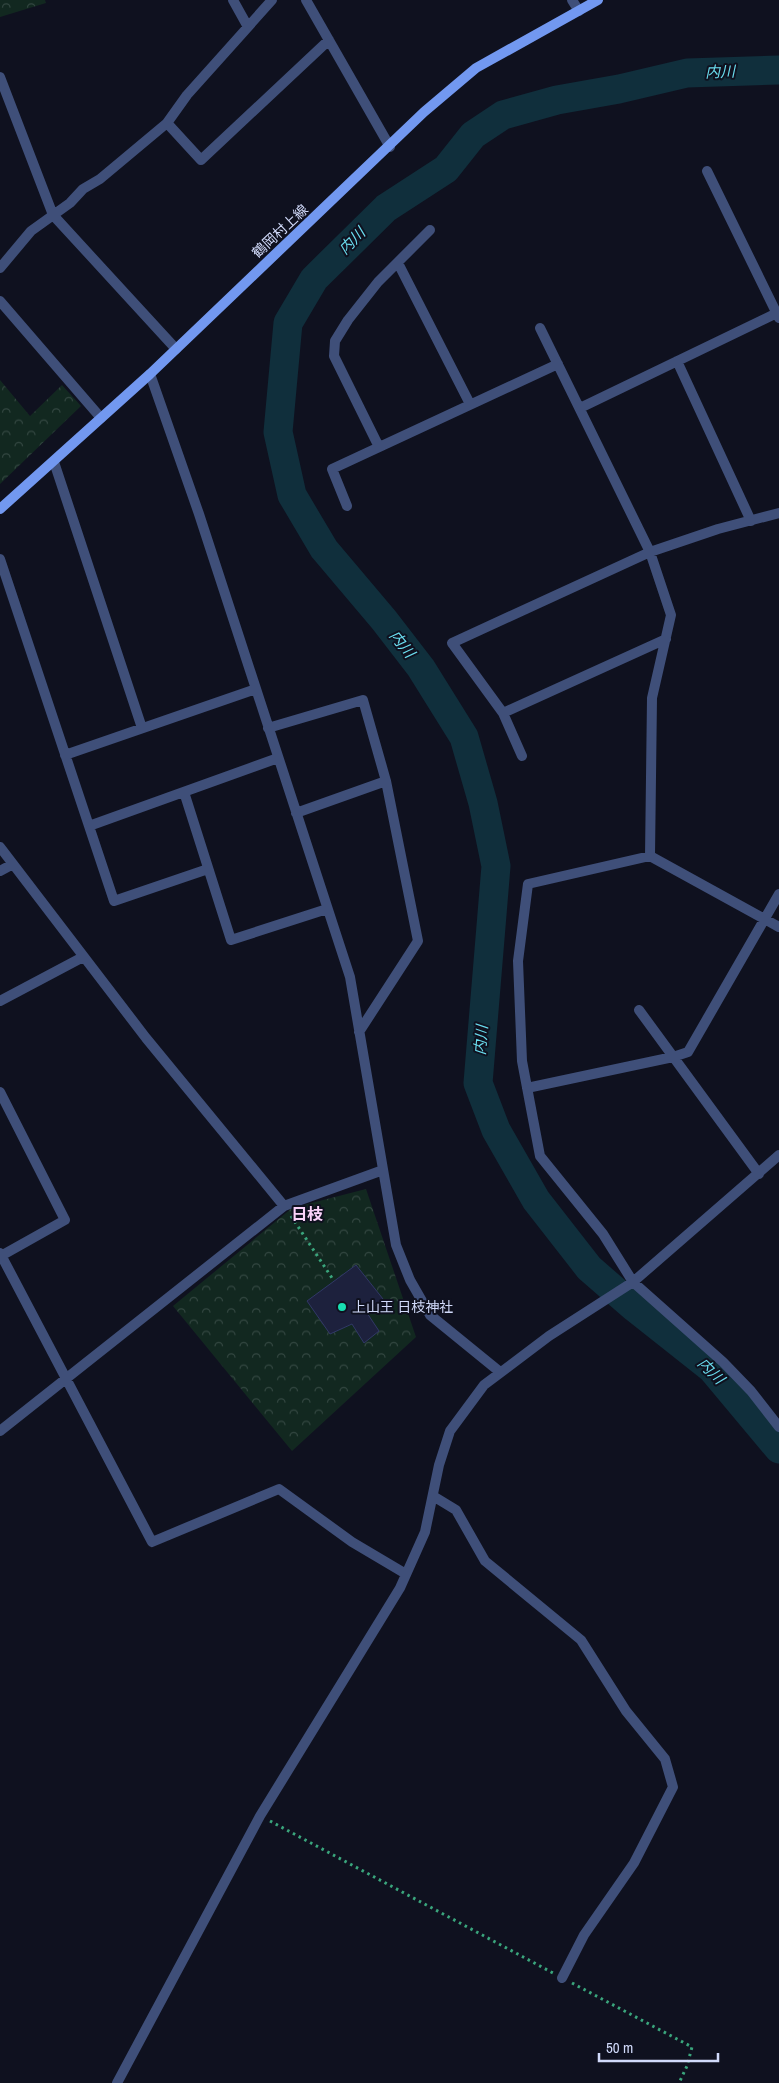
<svg xmlns="http://www.w3.org/2000/svg" width="779" height="2083" font-family="'Archivo Narrow','Noto Sans JP',sans-serif">
<style>
.park{fill:url(#park-crowns)}
.lines{fill:none;stroke-linecap:round;stroke-linejoin:round}
.river{stroke:#102f3c;stroke-width:29}
.building{fill:#1d213d;stroke:#313867}
.path{stroke:#3aa57c;stroke-width:3;stroke-dasharray:2.5 4;stroke-linecap:butt}
.street{stroke:#3f4f79;stroke-width:10}
.secondary{stroke:#7298f0;stroke-width:10}
.poi-dot{fill:#18dfb2;stroke:#0f111f;stroke-width:2}
.labels{text-anchor:middle;stroke-width:4;stroke-linejoin:round;paint-order:stroke}
.street-label{font-size:14px;fill:#d1dafa;stroke:#0f111f}
.poi-label{font-size:14px;fill:#d1dafa;stroke:#0f111f;text-anchor:start}
.water-label{font-size:15px;font-style:italic;fill:#6addef;stroke:#0f111f}
.quarter-label{font-size:16px;font-weight:bold;fill:#fad3f9;stroke:#0f111f}
</style>
<defs>
<pattern id="park-crowns" width="20" height="18" patternUnits="userSpaceOnUse" patternTransform="scale(1.25)"><rect width="20" height="18" fill="#122820"/><path d="M2 6a3 3 0 1 1 6 0M12 15a3 3 0 1 1 6 0" fill="none" stroke="#334741"/></pattern>
</defs>
<rect width="100%" height="100%" fill="#0f111f"/>
<!-- park -->
<path class="park" d="M 0,0 L 45,0 L 46,3 L 0,17 Z
M 0,380 L 30,416 L 62,385 L 81,406 L 0,484 Z
M 366,1189 L 416,1337 L 292,1451 L 173,1306 L 292,1208 Z"/>
<g class="lines">
<!-- river -->
<path class="river" d="M 779,70 L 687,73 L 619,89 L 557,100 L 503,115 L 473,135 L 446,169 L 386,208 L 314,279 L 288,323 L 278,432 L 292,495 L 324,549 L 384,620 L 421,668 L 464,737 L 483,803 L 496,866 L 478,1083 L 496,1130 L 536,1200 L 589,1268 L 635,1308 L 712,1369 L 779,1449"/>
</g>
<!-- building -->
<path class="building" d="M 356,1265 L 383,1299 L 367,1313 L 379,1331 L 364,1343 L 352,1324 L 330,1334 L 307,1301 Z"/>
<g class="lines">
<!-- path -->
<path class="path" d="M 291,1216 L 334,1281
M 270,1821 L 553,1973
M 572,1983 L 692,2047 L 687,2066 L 679,2083"/>
<!-- street -->
<path class="street" d="M 233,0 L 248,27
M 306,0 L 390,147
M 572,0 L 579,11
M 0,77 L 53,215 L 176,349
M 167,123 L 201,160 L 329,40
M 707,171 L 779,318
M 398,263 L 470,404
M 0,268 L 31,231 L 70,203 L 83,189 L 100,179 L 167,123 L 187,95 L 272,0
M 0,301 L 101,418
M 540,328 L 650,552 L 671,615 L 652,698 L 650,856
M 677,361 L 751,521
M 150,374 L 199,514 L 350,977 L 396,1245 L 410,1280 L 430,1315 L 500,1372
M 580,408 L 779,312
M 379,447 L 334,356 L 335,341 L 348,320 L 378,282 L 430,230
M 54,462 L 142,728
M 347,506 L 332,469 L 558,364
M 0,559 L 114,901 L 208,869
M 503,713 L 666,639
M 268,728 L 363,700 L 386,781 L 418,941 L 359,1032
M 65,755 L 256,689
M 522,756 L 503,713 L 452,643 L 650,552 L 718,529 L 779,513
M 184,792 L 231,940 L 327,909
M 296,813 L 386,781
M 89,826 L 278,758
M 0,847 L 146,1038 L 284,1206
M 0,871 L 13,864
M 779,927 L 650,856 L 528,884 L 518,961 L 522,1061 L 540,1156 L 603,1234 L 633,1282 L 723,1362 L 751,1391 L 779,1427
M 0,1001 L 83,957
M 639,1010 L 759,1174
M 527,1088 L 673,1057 L 688,1052 L 779,894
M 0,1092 L 65,1220 L 1,1256
M 0,1253 L 152,1542 L 279,1489 L 352,1542 L 406,1574
M 0,1431 L 284,1206 L 383,1170
M 433,1496 L 456,1510 L 485,1561 L 581,1640 L 626,1711 L 665,1759 L 673,1787 L 634,1863 L 584,1935 L 562,1978
M 117,2083 L 260,1816 L 400,1588 L 425,1532 L 439,1465 L 450,1431 L 484,1385 L 549,1336 L 633,1282 L 779,1155"/>
<!-- secondary -->
<path class="secondary" d="M 0,509 L 150,374 L 424,112 L 476,68 L 598,0"/>
</g>
<!-- markers -->
<circle class="poi-dot" cx="342" cy="1307" r="5"/>
<g class="labels">
<!-- street labels -->
<g class="street-label">
<text transform="translate(280 231) rotate(-43)" y="5">鶴岡村上線</text>
</g>
<!-- poi labels -->
<g class="poi-label">
<text x="352" y="1312">上山王 日枝神社</text>
</g>
<!-- water labels -->
<g class="water-label">
<text transform="translate(720 72) rotate(-2)" y="5">内川</text>
<text transform="translate(352 241) rotate(-45)" y="5">内川</text>
<text transform="translate(402 644) rotate(51)" y="5">内川</text>
<text transform="translate(481 1040) rotate(-85)" y="5">内川</text>
<text transform="translate(711 1371) rotate(45)" y="5">内川</text>
</g>
<!-- quarter labels -->
<g class="quarter-label">
<text x="307" y="1220">日枝</text>
</g>
</g>
<!-- scale -->
<path d="M599 2053v8h119v-8" fill="none" stroke="#d1dafa" stroke-width="2.5"/>
<text x="606" y="2053" font-size="15" fill="#d1dafa" stroke="#0f111f" stroke-width="4" paint-order="stroke">50 m</text>
</svg>
